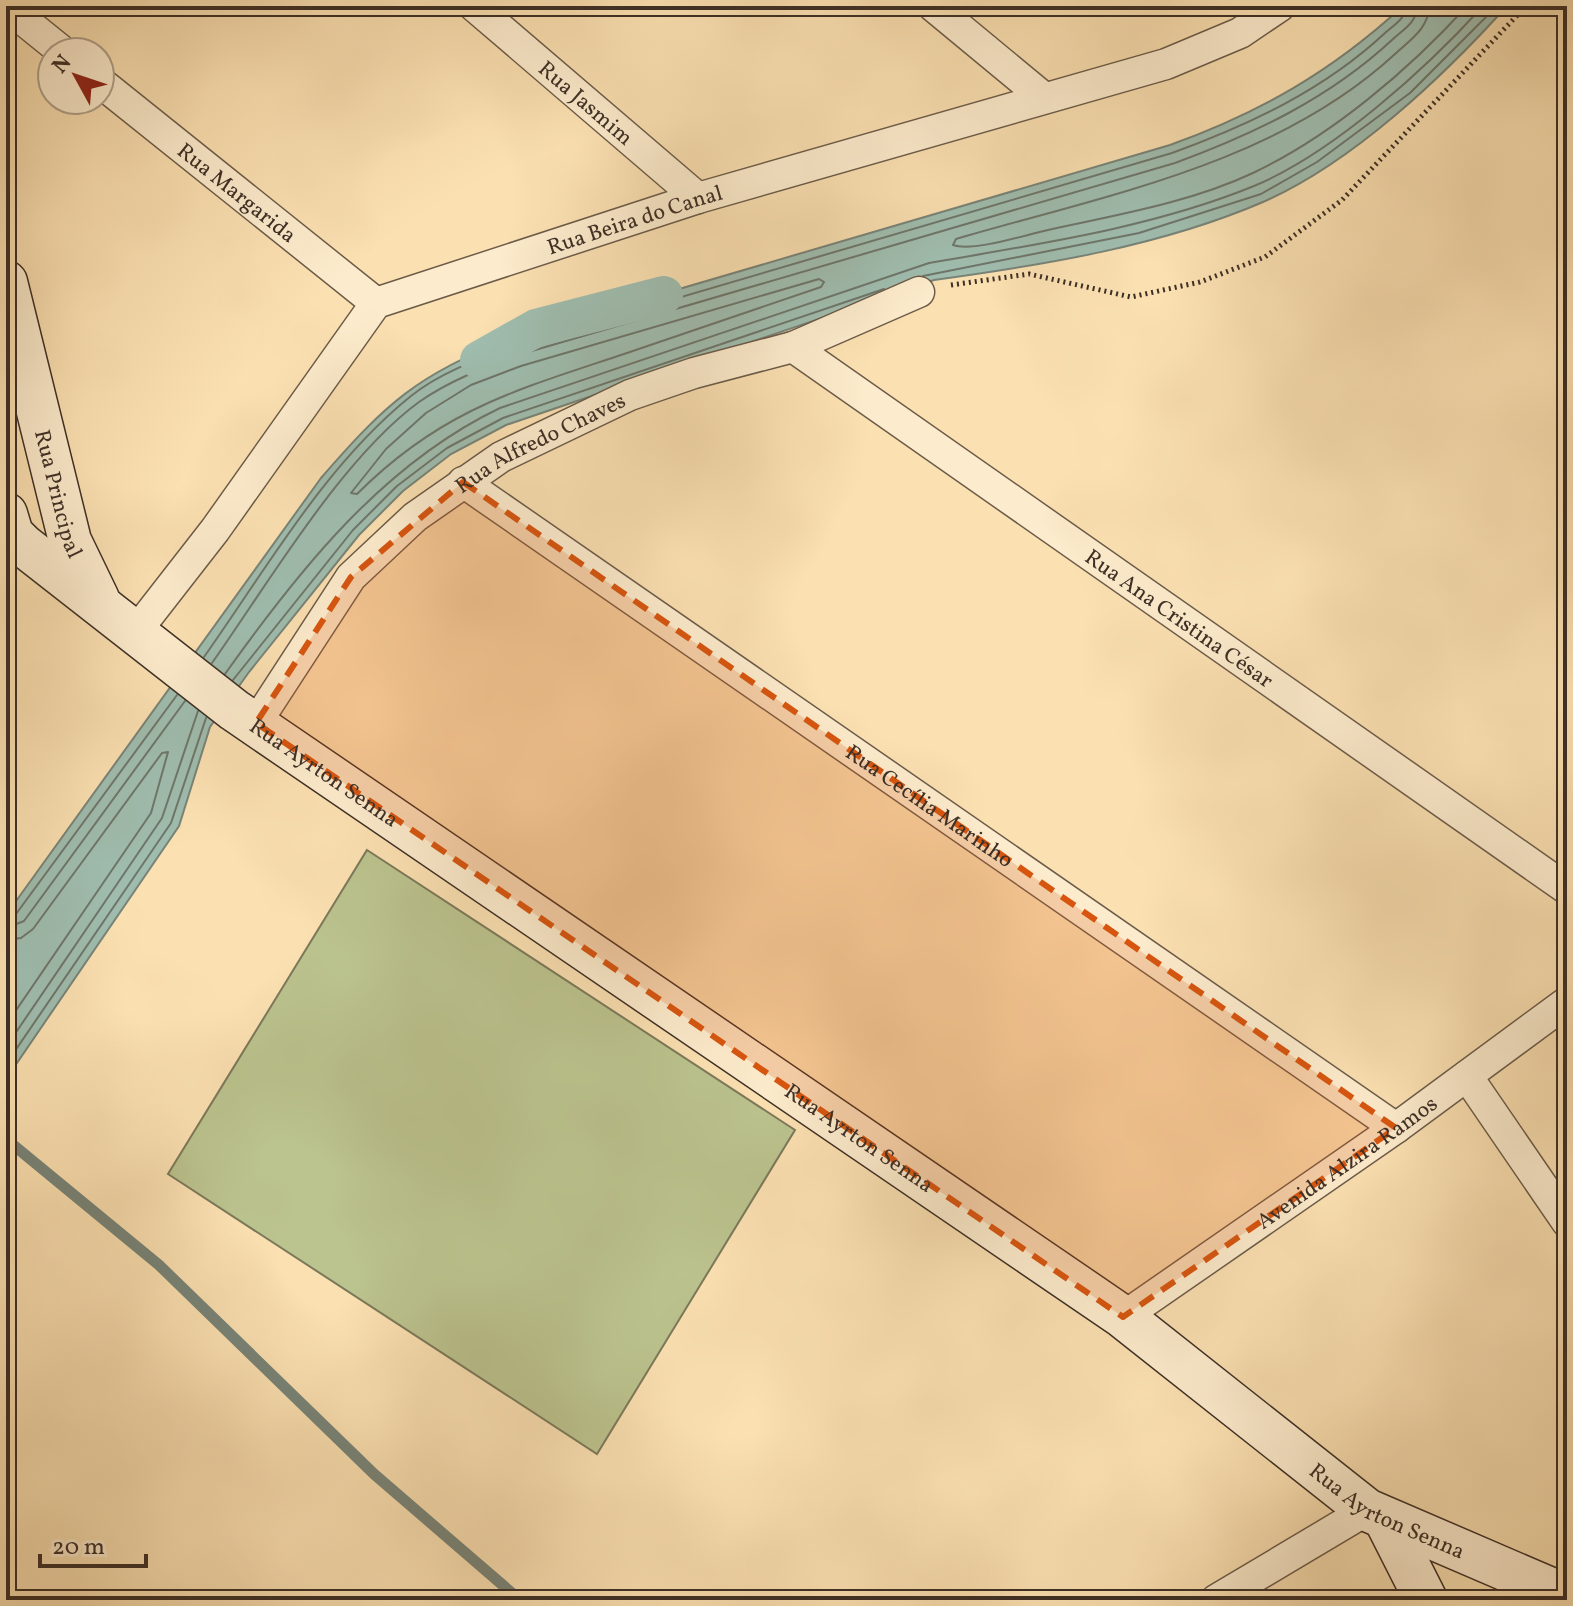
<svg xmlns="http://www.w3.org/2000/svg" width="1573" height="1606" font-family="Vollkorn,serif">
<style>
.green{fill:#bbc38e;stroke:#7c795a;stroke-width:2}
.water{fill:#9fbdaf;stroke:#788478;stroke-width:2}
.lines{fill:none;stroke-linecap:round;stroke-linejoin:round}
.shore{stroke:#6e766a;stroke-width:2}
.stream{stroke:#788478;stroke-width:11}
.canal{stroke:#9fbdaf;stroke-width:38}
.street-casing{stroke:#6c5b49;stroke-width:33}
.secondary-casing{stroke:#3d2f26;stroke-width:45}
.path{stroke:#3d2f26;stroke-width:5;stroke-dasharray:2 4;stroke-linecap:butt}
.street{stroke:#fcebcc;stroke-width:30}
.secondary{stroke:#fcebcc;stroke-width:42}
.marked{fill:#d7550f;fill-opacity:0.2;stroke:#d7550f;stroke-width:6;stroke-dasharray:16 10;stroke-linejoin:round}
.labels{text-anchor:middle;stroke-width:8;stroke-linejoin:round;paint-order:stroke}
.street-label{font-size:22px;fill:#3d2f26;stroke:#fcebcc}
</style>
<rect width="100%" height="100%" fill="#fbe0b1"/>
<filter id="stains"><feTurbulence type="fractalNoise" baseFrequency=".0025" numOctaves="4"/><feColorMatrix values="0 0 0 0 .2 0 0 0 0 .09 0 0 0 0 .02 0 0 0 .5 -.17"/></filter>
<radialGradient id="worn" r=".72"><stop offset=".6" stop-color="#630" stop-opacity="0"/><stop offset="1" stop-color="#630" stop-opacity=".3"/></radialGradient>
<!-- green -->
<path class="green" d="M 367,850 L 795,1130 L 597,1454 L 168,1174 Z"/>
<!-- water -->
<path class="water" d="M 1403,6 L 1507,6 C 1443,77 1352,163 1263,202 C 1161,246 1044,265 934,280 L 506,425 L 451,454 L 403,491 L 359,535 L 249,672 L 210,727 L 179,826 L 6,1079 L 6,915 L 321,478 C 385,404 419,373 512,338 L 1170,145 C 1261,112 1331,72 1403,6 Z"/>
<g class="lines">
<!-- shore -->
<path class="shore" d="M 1429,6 C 1429,28 1410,40 1395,54 C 1276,164 1106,195 956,239 L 953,245 C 973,252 1025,235 1048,230 C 1116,215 1189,203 1253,173 C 1331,136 1409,70 1467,6
M 923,276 L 1139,233 L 1261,194 L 1317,162 L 1410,93 L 1497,6
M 819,279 L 824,282 L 821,287 C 756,309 690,331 624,354 C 516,390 441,410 357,494 L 351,493 L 386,449 L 426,413 L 471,385 L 521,366 Z
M 204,657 C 267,568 325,465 411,396 C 441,372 479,359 514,346 L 1172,153 C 1249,125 1324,90 1385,33 C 1393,26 1406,18 1407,6
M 212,663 C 268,584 341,459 419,402 C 449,381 483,368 518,355 L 1175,163 C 1254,134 1330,98 1393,39 C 1404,29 1417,22 1417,6
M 225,674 C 299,570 383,464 500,408 L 929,263 C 1038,244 1151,228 1254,186 C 1333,153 1426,69 1483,6
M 233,680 L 353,530 L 397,486 L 447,448 L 503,418 L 884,289
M 6,918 L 16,914 L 177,695
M 6,928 L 24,921 L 185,701
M 6,940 L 21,938 L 33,929 L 162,753 L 168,752 L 151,813 L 6,1025
M 6,1047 L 162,818 L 198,711
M 6,1064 L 171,823 L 206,718"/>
<!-- stream -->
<path class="stream" d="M 6,1139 L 159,1265 L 374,1474 L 520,1600"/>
<!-- canal -->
<path class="canal" d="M 479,360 L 536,328 L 664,295"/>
<defs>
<g id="street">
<path d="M 6,6 L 63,52"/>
<path id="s1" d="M 474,6 L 698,198"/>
<path d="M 933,6 L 1043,97"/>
<path id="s2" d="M 100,82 L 376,303"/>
<path id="s3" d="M 793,347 L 1567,889"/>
<path id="s4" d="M 463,482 L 1396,1128"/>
<path id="s5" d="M 134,634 L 215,530 L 376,303 L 698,198 L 1166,64 L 1240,33 L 1280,6"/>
<path id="s6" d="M 256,723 L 351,577 L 415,517 L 501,457 L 630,395 L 694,373 L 793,347 L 919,292"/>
<path d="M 1467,1076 L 1567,1222"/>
<path id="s7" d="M 1123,1317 L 1396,1128 L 1567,1002"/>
<path d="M 1216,1600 L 1367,1510"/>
</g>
<g id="secondary">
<path id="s8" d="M 6,282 L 70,541 L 98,599"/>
<path id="s9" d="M 6,514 L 12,534 L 23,545 L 234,710 L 1123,1317 L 1367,1510 L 1567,1596"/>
<path d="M 1385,1519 L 1426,1600"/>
</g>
</defs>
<!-- street casing -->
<use href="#street" class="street-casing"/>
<!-- secondary casing -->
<use href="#secondary" class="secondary-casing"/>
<!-- path -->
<path class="path" d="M 951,285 L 1029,274 L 1131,297 L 1200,282 L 1265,257 L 1342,200 L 1526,6"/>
<!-- street -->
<use href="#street" class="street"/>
<!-- secondary -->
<use href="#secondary" class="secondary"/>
</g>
<!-- marked area -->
<path class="marked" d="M 463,482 L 1396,1128 L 1123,1317 L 256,723 L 351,577 Z"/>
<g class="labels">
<!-- street labels -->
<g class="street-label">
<text dy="8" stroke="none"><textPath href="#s1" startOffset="148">Rua Jasmim</textPath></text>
<text dy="8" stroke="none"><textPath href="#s2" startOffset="176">Rua Margarida</textPath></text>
<text dy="8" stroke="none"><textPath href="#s5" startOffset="682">Rua Beira do Canal</textPath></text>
<text dy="8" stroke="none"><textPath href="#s6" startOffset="408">Rua Alfredo Chaves</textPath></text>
<text dy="8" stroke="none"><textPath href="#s8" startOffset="218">Rua Principal</textPath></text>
<text dy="8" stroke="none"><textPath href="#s3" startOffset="472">Rua Ana Cristina César</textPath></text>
<text dy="8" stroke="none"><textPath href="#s9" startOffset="414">Rua Ayrton Senna</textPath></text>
<text dy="8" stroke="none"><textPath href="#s4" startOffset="568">Rua Cecília Marinho</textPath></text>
<text dy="8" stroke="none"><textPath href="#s9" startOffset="1062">Rua Ayrton Senna</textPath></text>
<text dy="8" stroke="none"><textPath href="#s7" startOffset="272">Avenida Alzira Ramos</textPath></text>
<text dy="8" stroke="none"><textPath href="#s9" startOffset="1710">Rua Ayrton Senna</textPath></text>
</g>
</g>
<!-- margin -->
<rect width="1573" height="1606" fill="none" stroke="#fbe0b1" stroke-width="32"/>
<rect x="8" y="8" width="1557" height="1590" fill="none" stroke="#3d2f26" stroke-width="4"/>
<rect x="16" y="16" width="1541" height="1574" fill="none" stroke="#3d2f26" stroke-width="2"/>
<!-- north arrow -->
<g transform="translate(76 76) rotate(310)"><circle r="38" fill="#fcebcc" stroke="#b0a08a" stroke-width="2"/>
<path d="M0-6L14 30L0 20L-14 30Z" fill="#8f2418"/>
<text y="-12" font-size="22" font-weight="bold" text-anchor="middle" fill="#3d2f26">N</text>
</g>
<!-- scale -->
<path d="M40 1554v12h106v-12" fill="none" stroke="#3d2f26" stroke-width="4"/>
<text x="52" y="1554" font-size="24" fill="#3d2f26" stroke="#fcebcc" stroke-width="6" paint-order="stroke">20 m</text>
<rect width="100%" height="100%" filter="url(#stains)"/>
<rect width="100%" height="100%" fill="url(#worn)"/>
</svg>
